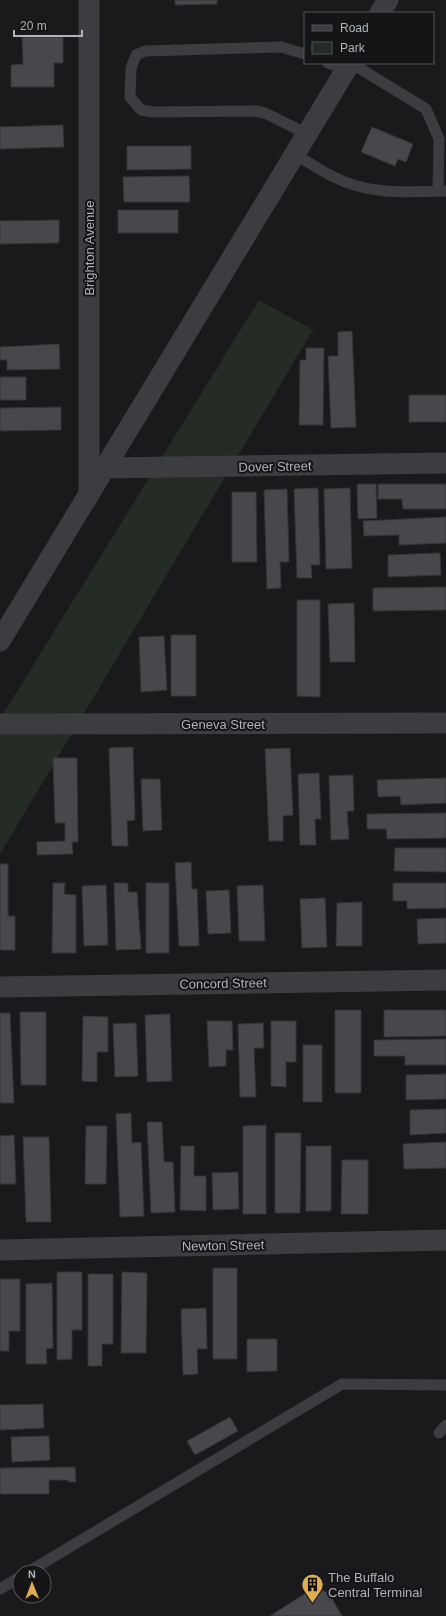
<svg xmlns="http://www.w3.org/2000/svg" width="446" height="1616" font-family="Arial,sans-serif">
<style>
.green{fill:#252c25}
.building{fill:#47484c;stroke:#353538}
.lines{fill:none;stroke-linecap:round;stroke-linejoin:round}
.lane{stroke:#3c3d41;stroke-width:11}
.street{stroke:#3c3d41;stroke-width:21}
.labels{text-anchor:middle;stroke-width:4;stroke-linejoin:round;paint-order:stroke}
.street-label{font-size:13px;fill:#aeb2ba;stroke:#151517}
.poi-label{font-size:13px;fill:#aeb2ba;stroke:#151517;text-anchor:start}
</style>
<rect width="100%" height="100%" fill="#1a1a1c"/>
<!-- green -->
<path class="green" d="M 259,300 L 313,330 L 0,854 L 0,719 Z"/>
<!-- building -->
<path class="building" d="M 175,0 L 217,0 L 217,4 L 175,5 Z
M 22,37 L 63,37 L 63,63 L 54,63 L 54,87 L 11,87 L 11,65 L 23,64 Z
M 63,125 L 64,147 L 0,149 L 0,127 Z
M 372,127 L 413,144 L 406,162 L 398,159 L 395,166 L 361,152 Z
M 127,146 L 191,146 L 191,169 L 127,170 Z
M 189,176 L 190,202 L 124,202 L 123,177 Z
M 118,210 L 178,210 L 178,233 L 118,233 Z
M 59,220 L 59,243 L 0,244 L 0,221 Z
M 352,331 L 356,427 L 331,428 L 328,356 L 338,356 L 338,332 Z
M 59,344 L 60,369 L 7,370 L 7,360 L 0,360 L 0,347 Z
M 306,348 L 324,348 L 323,425 L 299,425 L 300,360 L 306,360 Z
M 0,377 L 26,377 L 26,400 L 0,400 Z
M 409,395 L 446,395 L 446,422 L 409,422 Z
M 61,407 L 61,430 L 0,431 L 0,408 Z
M 357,484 L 376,484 L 377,518 L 358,519 Z
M 378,484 L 446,484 L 446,509 L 403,509 L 402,499 L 378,499 Z
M 318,488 L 320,565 L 311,565 L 312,578 L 297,578 L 294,489 Z
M 350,488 L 352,568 L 326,569 L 324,489 Z
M 287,489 L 289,562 L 280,562 L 281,588 L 267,589 L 264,490 Z
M 232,492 L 256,492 L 257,562 L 232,562 Z
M 446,517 L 446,543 L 399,545 L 399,535 L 364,536 L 363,521 Z
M 440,553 L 441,575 L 388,577 L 388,555 Z
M 446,587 L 446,610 L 373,611 L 373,588 Z
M 297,600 L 320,600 L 320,697 L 297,696 Z
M 354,603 L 355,662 L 330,662 L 328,604 Z
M 171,635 L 196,635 L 196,696 L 171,696 Z
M 164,636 L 167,690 L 141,692 L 139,637 Z
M 133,747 L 135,820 L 127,821 L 128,846 L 112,846 L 109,748 Z
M 290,748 L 293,815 L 283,816 L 283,841 L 269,841 L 265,749 Z
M 53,758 L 77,758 L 78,842 L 72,842 L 73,854 L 37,855 L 37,842 L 65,841 L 65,823 L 55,823 Z
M 319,773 L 321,819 L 315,819 L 316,845 L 300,845 L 298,774 Z
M 353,775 L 354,811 L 347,811 L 349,839 L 331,840 L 329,776 Z
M 446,778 L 446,803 L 401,805 L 400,796 L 378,797 L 377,780 Z
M 141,779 L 160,779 L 162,830 L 143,831 Z
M 446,813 L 446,838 L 387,839 L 386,829 L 367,829 L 367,814 Z
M 395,848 L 446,848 L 446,872 L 394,871 Z
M 191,862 L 192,889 L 197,889 L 199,946 L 179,946 L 175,863 Z
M 0,864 L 8,864 L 8,916 L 15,916 L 15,950 L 0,950 Z
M 53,883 L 65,883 L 64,894 L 76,895 L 76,953 L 52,953 Z
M 114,883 L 128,883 L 128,892 L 137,892 L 141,949 L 116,950 Z
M 146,883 L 169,883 L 169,953 L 146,953 Z
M 393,883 L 446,883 L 446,908 L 407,909 L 407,901 L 393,901 Z
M 106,885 L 108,945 L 84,946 L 82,886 Z
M 263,885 L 265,941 L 239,941 L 237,886 Z
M 229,890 L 231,933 L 208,934 L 206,891 Z
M 325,898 L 327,947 L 302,948 L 300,899 Z
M 362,902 L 362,946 L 336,946 L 337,903 Z
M 446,918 L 446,943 L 418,944 L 417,919 Z
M 335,1010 L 361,1010 L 361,1093 L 335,1093 Z
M 384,1010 L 446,1010 L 446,1036 L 384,1037 Z
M 20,1012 L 46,1012 L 46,1085 L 21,1085 Z
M 0,1013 L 10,1013 L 14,1103 L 0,1103 Z
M 170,1014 L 172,1081 L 147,1082 L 145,1015 Z
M 83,1016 L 108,1017 L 108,1052 L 97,1052 L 97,1082 L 82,1081 Z
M 207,1021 L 232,1021 L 233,1050 L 226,1050 L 226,1066 L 209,1067 Z
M 271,1021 L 296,1021 L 296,1062 L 286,1062 L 286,1087 L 271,1086 Z
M 136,1023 L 138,1076 L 115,1077 L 113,1024 Z
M 263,1023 L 264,1048 L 254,1048 L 256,1097 L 240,1097 L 238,1024 Z
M 446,1039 L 446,1065 L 405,1065 L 405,1056 L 374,1056 L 374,1040 Z
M 303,1045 L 322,1045 L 322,1102 L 303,1102 Z
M 446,1074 L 446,1099 L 406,1100 L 406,1075 Z
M 446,1109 L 446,1133 L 410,1135 L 410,1110 Z
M 131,1113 L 132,1143 L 141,1142 L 144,1216 L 120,1217 L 116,1114 Z
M 147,1122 L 162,1122 L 164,1162 L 173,1162 L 175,1212 L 151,1213 Z
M 266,1125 L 266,1214 L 243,1214 L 243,1126 Z
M 86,1126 L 107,1126 L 106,1184 L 85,1184 Z
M 275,1133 L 301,1133 L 300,1213 L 275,1213 Z
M 14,1135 L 16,1184 L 0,1184 L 0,1136 Z
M 23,1137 L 49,1137 L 51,1222 L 26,1222 Z
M 446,1142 L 446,1168 L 404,1169 L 403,1144 Z
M 181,1146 L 194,1146 L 194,1176 L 206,1176 L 206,1211 L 180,1210 Z
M 306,1146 L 331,1146 L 331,1211 L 306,1211 Z
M 342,1160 L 368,1160 L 368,1214 L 341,1214 Z
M 238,1172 L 239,1209 L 213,1210 L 212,1173 Z
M 213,1268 L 237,1268 L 237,1359 L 213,1359 Z
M 57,1272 L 82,1272 L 82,1330 L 72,1330 L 72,1359 L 57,1360 Z
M 122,1272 L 147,1273 L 146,1353 L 121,1353 Z
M 88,1274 L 113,1274 L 113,1344 L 102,1344 L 102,1366 L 88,1366 Z
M 0,1279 L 20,1279 L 20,1331 L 9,1331 L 9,1351 L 0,1351 Z
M 52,1283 L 53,1348 L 46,1349 L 47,1364 L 26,1364 L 26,1284 Z
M 206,1308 L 207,1349 L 197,1349 L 198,1374 L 183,1375 L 181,1309 Z
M 247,1339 L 277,1339 L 277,1371 L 247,1372 Z
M 43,1404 L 44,1428 L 0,1430 L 0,1405 Z
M 230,1417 L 238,1431 L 195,1455 L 187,1441 Z
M 49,1436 L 50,1460 L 12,1462 L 11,1437 Z
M 75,1467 L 76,1482 L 68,1482 L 68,1480 L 49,1480 L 49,1494 L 0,1494 L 0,1468 Z
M 312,1589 L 328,1592 L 342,1616 L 270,1616 Z"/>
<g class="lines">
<!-- lane -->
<path class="lane" d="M 305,54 L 281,47 L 145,51 L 136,55 L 131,68 L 130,97 L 141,110 L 153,112 L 255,111 L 265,113 L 307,134
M 328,63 L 346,69
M 351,63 L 426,109 L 439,139 L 438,191
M 295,154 C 308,162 321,171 334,177 C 368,195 408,192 445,191
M 439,1433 L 446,1425
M 28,1572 L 342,1384 L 446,1385
M 0,1589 L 20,1577"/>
<!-- street -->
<path class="street" d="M 380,13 L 388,0
M 105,468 L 446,463
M 89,495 L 89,0
M 0,641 L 350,63
M 0,724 L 446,723
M 0,987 L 446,980
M 0,1250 L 446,1240"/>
</g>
<!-- icons -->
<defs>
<symbol id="building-pin" viewBox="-11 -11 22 30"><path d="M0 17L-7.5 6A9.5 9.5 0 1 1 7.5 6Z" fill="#e0ad4f" stroke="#151517"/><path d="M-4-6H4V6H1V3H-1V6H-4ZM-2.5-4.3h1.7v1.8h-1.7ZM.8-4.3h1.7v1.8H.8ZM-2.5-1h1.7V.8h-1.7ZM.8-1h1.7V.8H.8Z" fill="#111"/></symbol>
</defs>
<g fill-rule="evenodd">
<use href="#building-pin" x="300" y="1572" width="25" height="34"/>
</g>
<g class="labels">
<!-- street labels -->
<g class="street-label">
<text transform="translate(89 248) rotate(-90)" y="5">Brighton Avenue</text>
<text transform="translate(275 466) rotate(-1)" y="5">Dover Street</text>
<text x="223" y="729">Geneva Street</text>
<text transform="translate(223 983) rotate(-1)" y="5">Concord Street</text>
<text transform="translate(223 1245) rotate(-1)" y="5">Newton Street</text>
</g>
<!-- poi labels -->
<g class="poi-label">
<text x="328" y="1582">The Buffalo<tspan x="328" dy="15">Central Terminal</tspan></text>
</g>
</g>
<!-- legend -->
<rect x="304" y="12" width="130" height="52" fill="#151517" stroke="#525458"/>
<rect x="312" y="25" width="20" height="6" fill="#3c3d41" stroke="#525458"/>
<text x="340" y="32" font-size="12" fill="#aeb2ba">Road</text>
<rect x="312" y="42" width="20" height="12" fill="#252c25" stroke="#525458"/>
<text x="340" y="52" font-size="12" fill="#aeb2ba">Park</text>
<!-- north arrow -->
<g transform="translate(32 1584) rotate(359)"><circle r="19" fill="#151517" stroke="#525458"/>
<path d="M0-3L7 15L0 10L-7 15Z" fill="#e0ad4f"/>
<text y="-6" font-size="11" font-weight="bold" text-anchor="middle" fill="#aeb2ba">N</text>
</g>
<!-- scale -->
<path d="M14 30v6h68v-6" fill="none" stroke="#aeb2ba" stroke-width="2"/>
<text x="20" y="30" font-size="12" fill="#aeb2ba" stroke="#151517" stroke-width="3" paint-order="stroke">20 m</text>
</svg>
